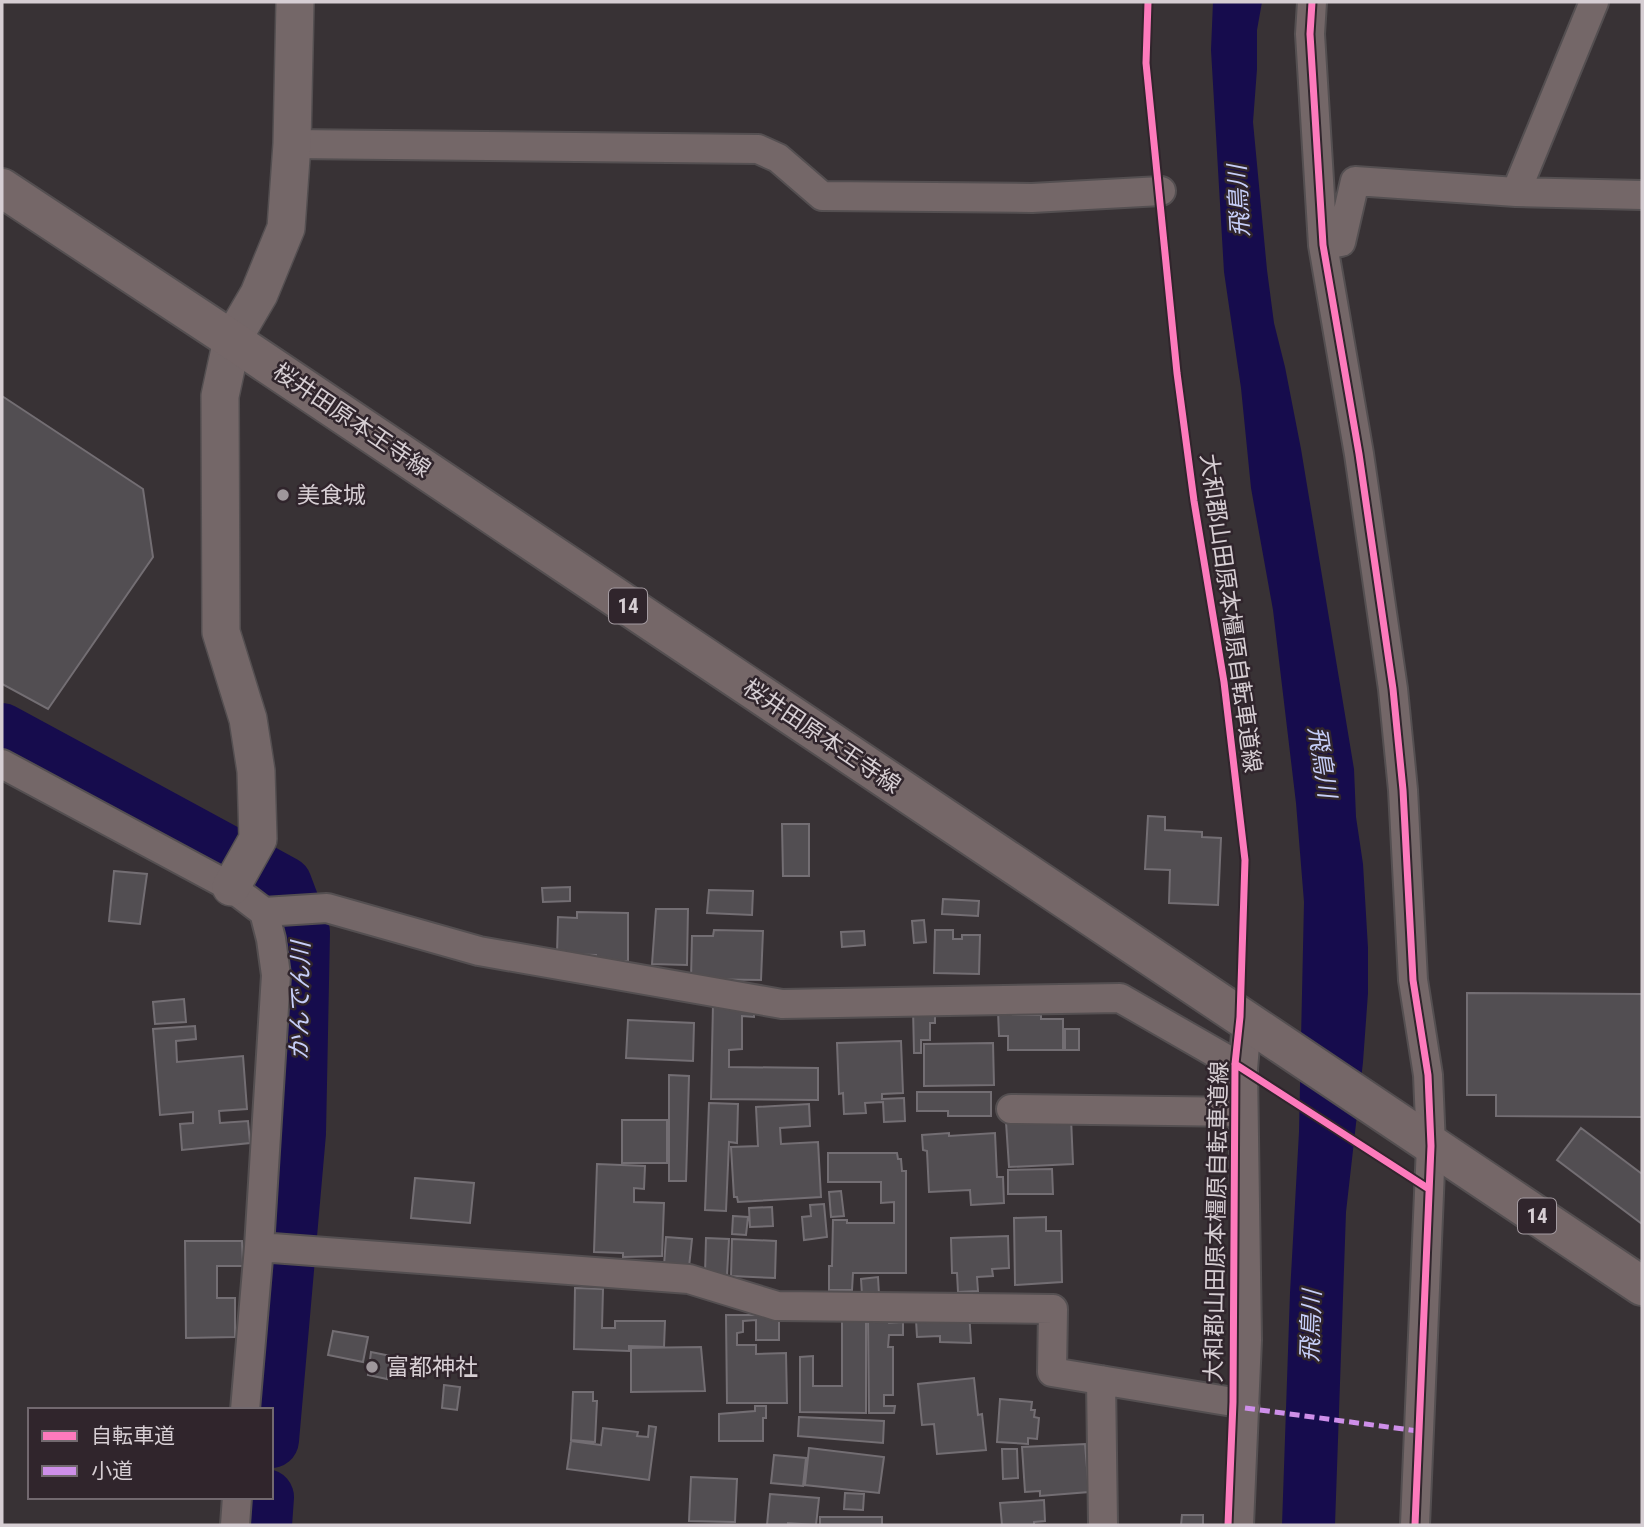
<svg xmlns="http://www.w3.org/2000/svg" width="1644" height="1527" font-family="'Roboto Condensed','Noto Sans JP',sans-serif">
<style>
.water{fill:#160c4d}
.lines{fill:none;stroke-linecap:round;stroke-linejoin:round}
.river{stroke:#160c4d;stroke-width:56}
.building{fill:#524e52;stroke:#736e73;stroke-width:2}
.minor-casing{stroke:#544f51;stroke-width:32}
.tertiary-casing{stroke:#544f51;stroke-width:40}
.primary-casing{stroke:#544f51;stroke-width:42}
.minor{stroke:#746768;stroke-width:28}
.tertiary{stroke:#746768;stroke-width:37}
.primary{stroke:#756768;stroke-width:38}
.quiet{stroke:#ce8fe9;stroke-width:5;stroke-dasharray:10 5;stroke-linecap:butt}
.cycleway-casing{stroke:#30252c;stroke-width:11}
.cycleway{stroke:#fd7abc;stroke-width:7}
.poi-dot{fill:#9f979c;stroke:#30252c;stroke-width:2.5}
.labels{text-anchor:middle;stroke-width:5;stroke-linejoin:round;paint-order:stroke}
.shield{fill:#30252c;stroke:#a49ba1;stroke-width:2}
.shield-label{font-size:21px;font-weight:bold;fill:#d6ced3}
.street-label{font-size:23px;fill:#d6ced3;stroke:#30252c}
.poi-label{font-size:23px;fill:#d6ced3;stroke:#30252c;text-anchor:start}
.water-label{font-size:24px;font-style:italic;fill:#c6cef8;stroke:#30252c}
</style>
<rect width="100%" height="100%" fill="#383235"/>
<!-- water -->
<path class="water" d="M 1213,2 L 1262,2 L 1257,30 L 1257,69 L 1253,122 L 1267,270 L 1274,323 L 1285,367 L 1301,449 L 1354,769 L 1356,817 L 1363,864 L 1368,948 L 1368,993 L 1363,1062 L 1346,1212 L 1335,1525 L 1282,1525 L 1290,1293 L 1299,1132 L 1304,902 L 1296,803 L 1273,610 L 1251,488 L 1241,388 L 1224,272 L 1211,50 Z"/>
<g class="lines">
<!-- river -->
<path class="river" d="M 2,731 L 284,884 L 302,932 L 298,1133 L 271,1440
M 264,1525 L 266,1497"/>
</g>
<!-- building -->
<path class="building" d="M 2,396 L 143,489 L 153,557 L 48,709 L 2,684 Z
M 1148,816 L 1165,817 L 1165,830 L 1202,832 L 1202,837 L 1221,838 L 1218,905 L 1169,903 L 1170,870 L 1145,869 Z
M 782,824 L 809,824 L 809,876 L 783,876 Z
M 114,871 L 147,874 L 140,924 L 109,921 Z
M 570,887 L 570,901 L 543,902 L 542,888 Z
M 709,890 L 753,891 L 752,915 L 707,913 Z
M 943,899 L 979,901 L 978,916 L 942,914 Z
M 656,909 L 688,909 L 687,965 L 652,964 Z
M 577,912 L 628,913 L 628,961 L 596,961 L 596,955 L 557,954 L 558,917 L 577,918 Z
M 924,920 L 926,942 L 914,943 L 912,921 Z
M 714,930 L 763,931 L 761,980 L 691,979 L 692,936 L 713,936 Z
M 935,930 L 953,930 L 953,939 L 962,939 L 962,935 L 980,935 L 979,974 L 934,973 Z
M 864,931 L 865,945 L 842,947 L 841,932 Z
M 1467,993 L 1642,994 L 1642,1117 L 1496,1116 L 1496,1095 L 1467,1095 Z
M 184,999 L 186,1022 L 155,1024 L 153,1002 Z
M 713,1004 L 754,1004 L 754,1017 L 742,1016 L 742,1049 L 729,1050 L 729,1067 L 818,1068 L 818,1100 L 711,1099 Z
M 935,1007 L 935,1023 L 930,1023 L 930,1040 L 921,1040 L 921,1053 L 914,1053 L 913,1008 Z
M 998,1011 L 1013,1011 L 1013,1015 L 1041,1015 L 1041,1019 L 1063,1019 L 1063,1050 L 1008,1050 L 1008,1036 L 999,1036 Z
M 628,1020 L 694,1023 L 693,1061 L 626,1058 Z
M 195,1026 L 196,1039 L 176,1041 L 177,1062 L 243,1056 L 247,1109 L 219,1111 L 220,1123 L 248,1121 L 250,1143 L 182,1150 L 180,1124 L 193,1123 L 193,1112 L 160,1115 L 153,1029 Z
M 1065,1029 L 1079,1029 L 1079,1050 L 1065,1050 Z
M 901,1041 L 903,1093 L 882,1094 L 882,1099 L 904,1098 L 905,1121 L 884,1122 L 883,1102 L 865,1103 L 866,1113 L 844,1114 L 843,1093 L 839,1094 L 837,1043 Z
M 993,1043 L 994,1085 L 924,1086 L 924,1044 Z
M 669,1075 L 689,1076 L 686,1181 L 669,1181 Z
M 917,1092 L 991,1092 L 991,1116 L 948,1116 L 948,1111 L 917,1111 Z
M 709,1103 L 738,1104 L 737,1143 L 729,1142 L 726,1211 L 705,1210 Z
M 809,1104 L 810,1126 L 780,1128 L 781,1144 L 818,1142 L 821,1197 L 738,1202 L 737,1197 L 734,1197 L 731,1147 L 758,1146 L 756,1107 Z
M 1071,1118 L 1073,1164 L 1009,1167 L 1006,1122 Z
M 622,1120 L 667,1120 L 667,1163 L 622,1163 Z
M 1581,1128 L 1642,1174 L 1642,1224 L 1557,1160 Z
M 949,1133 L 949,1136 L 995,1133 L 997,1177 L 1003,1177 L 1004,1203 L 971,1205 L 970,1190 L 929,1192 L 927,1151 L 923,1150 L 922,1135 Z
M 828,1153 L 897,1153 L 898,1159 L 901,1159 L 902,1171 L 906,1171 L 906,1273 L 853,1273 L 852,1290 L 829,1290 L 829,1266 L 832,1266 L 833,1220 L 847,1220 L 847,1223 L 894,1223 L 894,1202 L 881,1203 L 881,1182 L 828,1182 Z
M 597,1164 L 645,1166 L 644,1189 L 634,1188 L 634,1202 L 664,1203 L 662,1256 L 623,1257 L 623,1253 L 594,1252 Z
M 1052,1169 L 1053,1194 L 1008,1194 L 1008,1170 Z
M 415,1178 L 474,1183 L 470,1223 L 411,1218 Z
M 841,1191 L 844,1216 L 831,1217 L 829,1192 Z
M 824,1204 L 827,1237 L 804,1240 L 802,1217 L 811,1216 L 810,1205 Z
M 772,1207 L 773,1226 L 750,1227 L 749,1208 Z
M 733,1216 L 748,1217 L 746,1235 L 732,1234 Z
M 1046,1217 L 1046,1231 L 1061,1231 L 1062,1282 L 1015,1285 L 1014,1218 Z
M 1008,1236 L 1009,1268 L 992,1269 L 993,1276 L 977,1277 L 978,1291 L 958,1292 L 957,1273 L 952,1273 L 951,1238 Z
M 666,1237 L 692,1239 L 689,1267 L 664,1266 Z
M 706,1238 L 729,1239 L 727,1275 L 705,1274 Z
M 732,1239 L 776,1241 L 775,1278 L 731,1276 Z
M 185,1241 L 242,1241 L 243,1266 L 217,1266 L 217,1298 L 235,1298 L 235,1337 L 186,1338 Z
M 878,1277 L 879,1294 L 862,1295 L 861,1279 Z
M 575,1288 L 603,1289 L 602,1328 L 615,1328 L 615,1321 L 665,1321 L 664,1347 L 629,1346 L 629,1351 L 574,1349 Z
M 969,1311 L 971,1343 L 940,1342 L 940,1336 L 917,1337 L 916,1320 Z
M 842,1314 L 866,1315 L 866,1413 L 800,1412 L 800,1357 L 813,1356 L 813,1386 L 842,1386 Z
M 726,1315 L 779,1315 L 779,1340 L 756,1340 L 756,1320 L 743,1321 L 743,1332 L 737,1333 L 737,1345 L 756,1345 L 756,1354 L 786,1353 L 787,1403 L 727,1403 Z
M 868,1319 L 888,1319 L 889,1323 L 903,1322 L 903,1335 L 889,1335 L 888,1347 L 893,1347 L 893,1395 L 884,1395 L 884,1406 L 895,1406 L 894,1413 L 869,1413 Z
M 333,1331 L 368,1337 L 363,1362 L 328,1355 Z
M 701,1347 L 705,1391 L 631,1392 L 631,1348 Z
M 371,1352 L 391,1356 L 387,1379 L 368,1375 Z
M 974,1378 L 978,1415 L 982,1414 L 986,1450 L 937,1454 L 934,1424 L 922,1425 L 918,1384 Z
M 444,1385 L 460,1387 L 457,1410 L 442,1408 Z
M 573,1392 L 593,1392 L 593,1401 L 597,1401 L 595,1442 L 571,1440 Z
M 1000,1399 L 1032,1402 L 1031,1410 L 1035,1410 L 1034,1417 L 1039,1418 L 1037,1439 L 1028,1438 L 1028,1444 L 997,1442 Z
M 755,1406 L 766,1406 L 766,1418 L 763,1418 L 763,1441 L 719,1441 L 719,1414 L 755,1411 Z
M 799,1417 L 884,1421 L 883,1443 L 798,1436 Z
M 649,1426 L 656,1427 L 649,1480 L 567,1469 L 571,1441 L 601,1445 L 603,1428 L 638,1432 L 637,1436 L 648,1437 Z
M 1085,1444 L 1089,1492 L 1040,1496 L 1040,1491 L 1025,1492 L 1022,1447 Z
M 809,1448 L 884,1457 L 879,1493 L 805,1485 Z
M 1002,1449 L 1017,1449 L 1018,1478 L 1003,1479 Z
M 774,1455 L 806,1458 L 803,1486 L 771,1483 Z
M 691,1477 L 737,1479 L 735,1522 L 689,1521 Z
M 845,1493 L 864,1494 L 863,1510 L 844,1509 Z
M 770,1494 L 819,1498 L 816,1525 L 788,1523 L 788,1525 L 767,1525 Z
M 1044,1500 L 1045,1521 L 1034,1522 L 1034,1525 L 1002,1525 L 1000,1503 Z
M 1182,1515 L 1203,1515 L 1203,1525 L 1181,1525 Z
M 820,1517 L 882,1517 L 882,1525 L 820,1525 Z"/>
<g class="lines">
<defs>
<path id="minor" d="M 1312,2 L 1310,34 L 1323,245 L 1359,454 L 1393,689 L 1403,790 L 1413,980 L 1428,1075 L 1431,1146 L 1415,1525
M 292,144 L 758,149 L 778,158 L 822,196 L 1032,198 L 1161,191
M 1516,192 L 1594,2
M 1323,245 L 1341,242 L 1355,181 L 1516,192 L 1642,195
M 2,764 L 231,887 L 264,912 L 271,939 L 276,975 L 259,1247 L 245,1410
M 264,912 L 327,908 L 479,951 L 782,1004 L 1120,998 L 1235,1064
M 1011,1109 L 1243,1112
M 259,1247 L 689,1279 L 777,1306 L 1053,1309 L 1052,1372 L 1233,1402 L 1245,1408
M 1101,1380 L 1103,1525
M 235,1525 L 237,1497
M 1239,1525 L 1247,1340 L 1243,1069 L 1247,1022"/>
<path id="tertiary" d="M 231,887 L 258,839 L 256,771 L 248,719 L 221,632 L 220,396 L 232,340 L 259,294 L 286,228 L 292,144 L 295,2"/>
<path id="primary" d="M 2,188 L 232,340 L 1642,1286"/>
</defs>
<!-- minor casing -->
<use href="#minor" class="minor-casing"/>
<!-- tertiary casing -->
<use href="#tertiary" class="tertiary-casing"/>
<!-- primary casing -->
<use href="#primary" class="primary-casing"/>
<!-- minor -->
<use href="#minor" class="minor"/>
<!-- tertiary -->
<use href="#tertiary" class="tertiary"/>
<!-- primary -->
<use href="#primary" class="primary"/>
<!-- quiet -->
<path class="quiet" d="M 1245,1408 L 1418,1431"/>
<defs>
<path id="cycleway" d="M 1148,2 L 1146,63 L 1177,373 L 1194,501 L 1224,682 L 1245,860 L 1240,1017 L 1235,1064 L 1233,1402 L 1228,1525
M 1312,2 L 1310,34 L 1323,245 L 1359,454 L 1393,689 L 1403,790 L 1413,980 L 1428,1075 L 1431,1146 L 1415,1525
M 1235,1064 L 1429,1189"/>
</defs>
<!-- cycleway casing -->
<use href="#cycleway" class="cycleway-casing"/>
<!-- cycleway -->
<use href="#cycleway" class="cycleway"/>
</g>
<!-- markers -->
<g class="poi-dot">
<circle cx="283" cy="495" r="7"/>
<circle cx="372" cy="1367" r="7"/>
</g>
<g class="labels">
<!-- shield labels -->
<g class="shield">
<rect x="609" y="588.5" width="38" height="35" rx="5"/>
<rect x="1518" y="1198.5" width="38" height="35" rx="5"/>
</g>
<g class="shield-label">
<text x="628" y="613">14</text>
<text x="1537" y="1223">14</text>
</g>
<!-- street labels -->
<g class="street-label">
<text transform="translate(352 420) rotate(34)" y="8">桜井田原本王寺線</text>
<text transform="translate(1231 613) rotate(82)" y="8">大和郡山田原本橿原自転車道線</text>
<text transform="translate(822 736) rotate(34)" y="8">桜井田原本王寺線</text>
<text transform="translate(1216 1222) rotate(-89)" y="8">大和郡山田原本橿原自転車道線</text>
</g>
<!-- poi labels -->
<g class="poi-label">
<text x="297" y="503">美食城</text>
<text x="386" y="1375">富都神社</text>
</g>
<!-- water labels -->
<g class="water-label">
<text transform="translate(1239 201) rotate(-93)" y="8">飛鳥川</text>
<text transform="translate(1322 762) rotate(81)" y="8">飛鳥川</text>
<text transform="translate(300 1001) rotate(-89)" y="8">かんでん川</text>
<text transform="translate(1311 1326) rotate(-88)" y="8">飛鳥川</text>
</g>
</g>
<!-- border -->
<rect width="1644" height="1527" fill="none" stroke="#d6ced3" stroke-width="7"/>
<!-- legend -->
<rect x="28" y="1408" width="245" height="91" fill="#30252c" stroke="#72696f" stroke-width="2"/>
<rect x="42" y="1431" width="35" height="10" fill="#fd7abc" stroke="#72696f" stroke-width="2"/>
<text x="91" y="1443" font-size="21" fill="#d6ced3">自転車道</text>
<rect x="42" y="1466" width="35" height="10" fill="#ce8fe9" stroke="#72696f" stroke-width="2"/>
<text x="91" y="1478" font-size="21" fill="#d6ced3">小道</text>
</svg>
